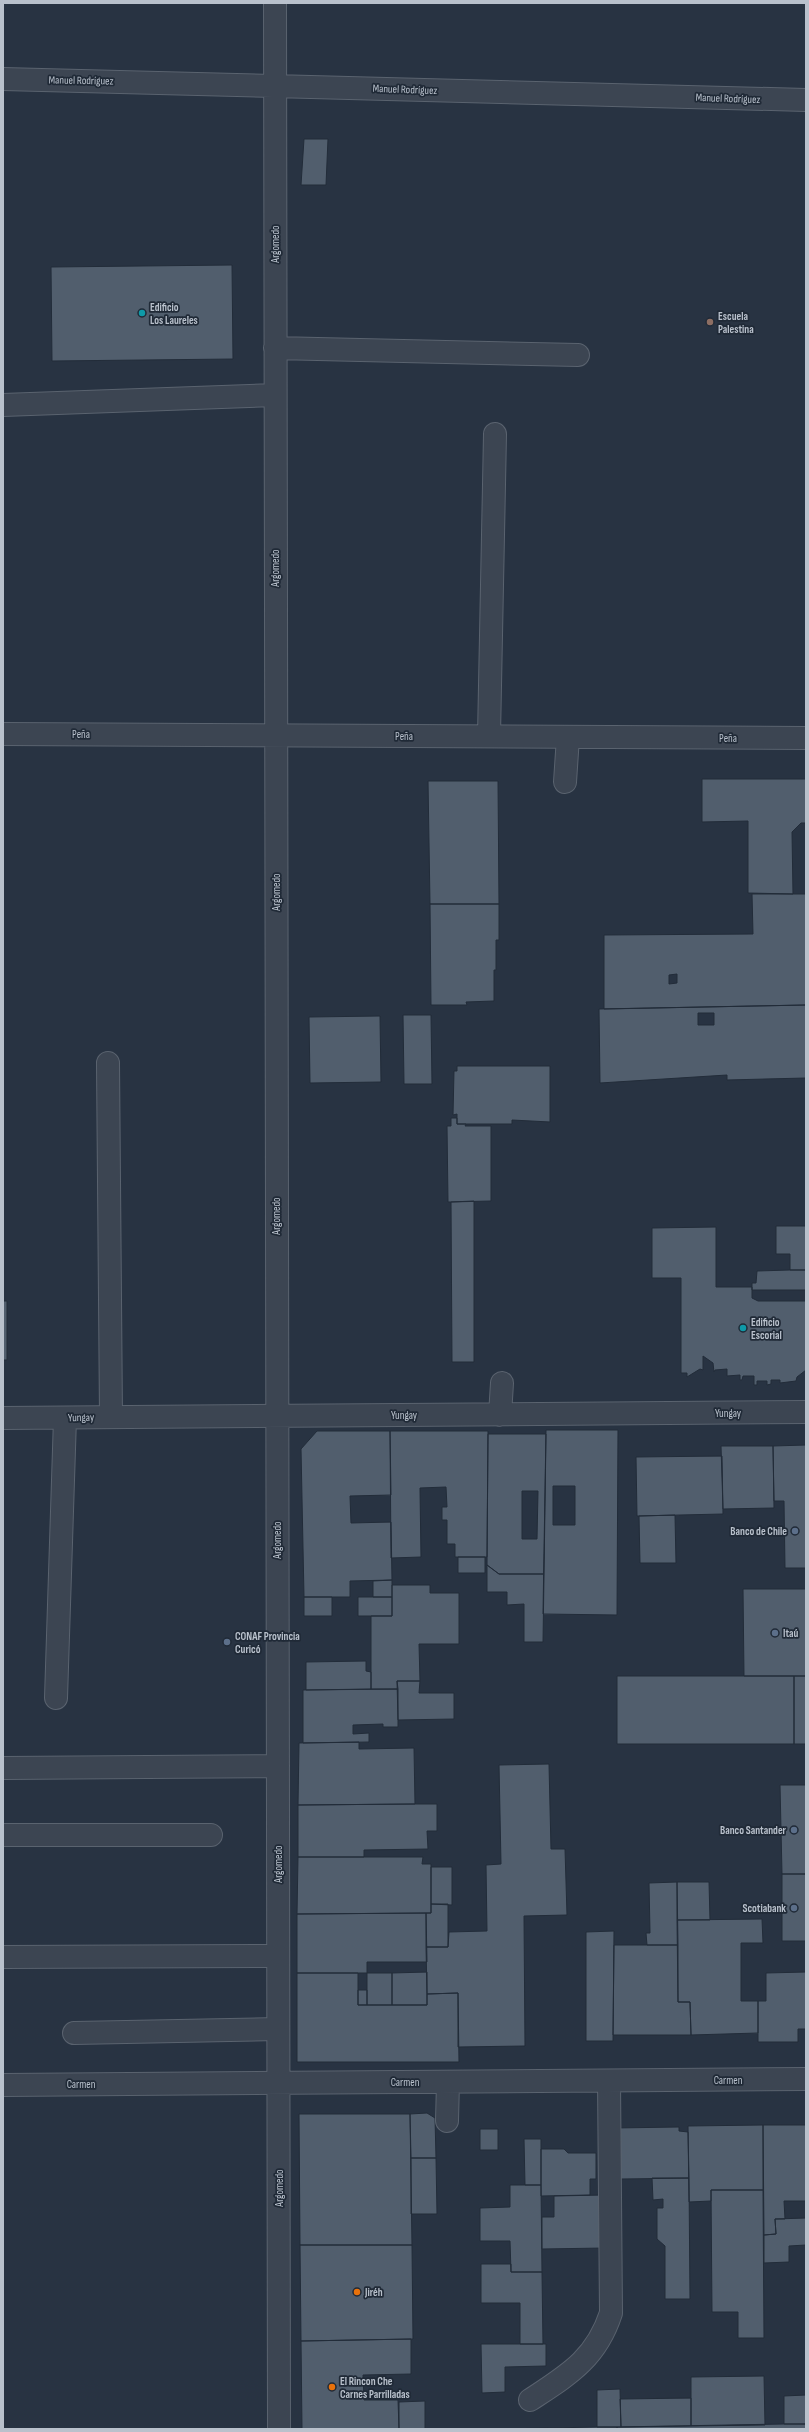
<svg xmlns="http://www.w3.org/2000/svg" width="809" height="2432" font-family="'Sofia Sans Condensed',sans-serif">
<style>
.building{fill:#515e6d;stroke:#222c39;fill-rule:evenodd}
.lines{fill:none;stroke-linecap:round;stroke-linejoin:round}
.minor-casing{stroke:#5a636f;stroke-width:24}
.minor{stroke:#3c4552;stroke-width:22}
.culture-dot{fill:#0f9aa8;stroke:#202a37;stroke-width:1.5}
.education-dot{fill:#8d6e63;stroke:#202a37;stroke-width:1.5}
.service-dot{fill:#5c6f8a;stroke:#202a37;stroke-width:1.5}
.food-dot{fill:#e8710a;stroke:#202a37;stroke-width:1.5}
.labels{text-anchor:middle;stroke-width:3.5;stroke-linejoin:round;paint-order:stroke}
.street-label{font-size:11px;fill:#b9c1cc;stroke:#202a37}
.poi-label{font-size:11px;font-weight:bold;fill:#b9c1cc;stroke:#202a37;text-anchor:start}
</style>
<rect width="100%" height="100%" fill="#283342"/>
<!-- building -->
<path class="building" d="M 304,139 L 328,139 L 326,185 L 301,185 Z
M 232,265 L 233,359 L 52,361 L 51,267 Z
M 702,779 L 806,779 L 806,823 L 801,823 L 792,832 L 793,894 L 748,893 L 748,821 L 702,822 Z
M 428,781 L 498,781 L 499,904 L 430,904 Z
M 752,894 L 806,894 L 806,1005 L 604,1009 L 604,935 L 753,934 ZM 677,974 L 677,983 L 669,984 L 669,975 Z
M 430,904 L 499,904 L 499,940 L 496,940 L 496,970 L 494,970 L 494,1001 L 466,1002 L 467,1005 L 431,1005 Z
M 806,1005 L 806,1078 L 727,1080 L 727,1075 L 600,1083 L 599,1009 ZM 698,1013 L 714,1013 L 714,1025 L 698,1025 Z
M 403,1015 L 431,1015 L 432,1084 L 404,1084 Z
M 380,1016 L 381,1082 L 310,1083 L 309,1017 Z
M 457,1066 L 550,1066 L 550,1122 L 512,1120 L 512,1124 L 457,1124 L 457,1114 L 453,1115 L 454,1071 L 457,1071 Z
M 451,1118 L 457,1118 L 457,1124 L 466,1124 L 465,1126 L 491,1126 L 491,1201 L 448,1202 L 447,1126 L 451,1126 Z
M 474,1201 L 474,1362 L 452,1362 L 451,1202 Z
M 776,1226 L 806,1226 L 806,1270 L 790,1270 L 790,1254 L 776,1254 Z
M 716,1227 L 716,1287 L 752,1287 L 752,1298 L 758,1301 L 806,1301 L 806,1370 L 797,1377 L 796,1381 L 780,1383 L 780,1380 L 771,1380 L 771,1384 L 767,1385 L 767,1381 L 757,1381 L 757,1385 L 754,1385 L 754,1376 L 743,1376 L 742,1380 L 740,1380 L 740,1375 L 727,1376 L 727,1369 L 715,1370 L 714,1372 L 713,1363 L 703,1356 L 703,1370 L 700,1369 L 687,1377 L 687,1373 L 681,1373 L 681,1278 L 652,1278 L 652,1228 Z
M 790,1270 L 806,1270 L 806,1290 L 752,1290 L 752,1283 L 756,1283 L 757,1271 Z
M 3,1301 L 7,1301 L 7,1360 L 3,1360 Z
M 546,1430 L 618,1430 L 617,1615 L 543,1614 ZM 553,1486 L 575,1486 L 575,1525 L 553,1525 Z
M 317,1431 L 390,1431 L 391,1495 L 350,1496 L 351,1523 L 391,1522 L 392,1580 L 350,1581 L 350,1597 L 304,1597 L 301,1449 Z
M 390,1431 L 488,1431 L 487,1557 L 455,1557 L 455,1544 L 447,1544 L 447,1520 L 442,1520 L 442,1507 L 447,1507 L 446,1487 L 420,1488 L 421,1557 L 391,1558 Z
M 488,1434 L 546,1434 L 544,1574 L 499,1574 L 487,1565 ZM 522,1491 L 538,1491 L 537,1539 L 522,1539 Z
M 806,1445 L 806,1568 L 785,1568 L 784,1501 L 774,1501 L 773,1446 Z
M 721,1446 L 773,1446 L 774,1508 L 723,1509 Z
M 722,1456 L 723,1514 L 637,1516 L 636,1457 Z
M 675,1515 L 676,1563 L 640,1563 L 639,1516 Z
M 458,1557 L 485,1557 L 485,1573 L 458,1573 Z
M 487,1565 L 499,1574 L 544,1574 L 543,1642 L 524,1642 L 524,1604 L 507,1605 L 507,1592 L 487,1592 Z
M 392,1580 L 392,1597 L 373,1597 L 373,1581 Z
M 392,1585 L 430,1585 L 430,1593 L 459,1593 L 459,1644 L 419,1644 L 420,1681 L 397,1681 L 398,1689 L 371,1689 L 371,1616 L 392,1616 Z
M 743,1589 L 806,1589 L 806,1676 L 744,1676 Z
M 304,1597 L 332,1597 L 332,1616 L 304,1616 Z
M 358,1597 L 392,1597 L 392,1616 L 358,1616 Z
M 366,1661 L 366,1671 L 371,1672 L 371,1689 L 306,1690 L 306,1662 Z
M 617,1676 L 794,1676 L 794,1744 L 617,1744 Z
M 794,1676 L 806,1676 L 806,1744 L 794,1744 Z
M 397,1681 L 420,1681 L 419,1693 L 454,1693 L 454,1719 L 398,1720 Z
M 398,1689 L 398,1727 L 383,1727 L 383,1724 L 353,1725 L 353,1734 L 369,1733 L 369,1742 L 303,1743 L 303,1690 Z
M 359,1742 L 359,1749 L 414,1748 L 415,1804 L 298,1805 L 299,1743 Z
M 549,1764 L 551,1849 L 565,1849 L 567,1915 L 524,1916 L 525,2046 L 458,2047 L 458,1993 L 427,1994 L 426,1947 L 448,1947 L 449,1932 L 487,1931 L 486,1865 L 501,1864 L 499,1765 Z
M 780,1785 L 806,1785 L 806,1874 L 782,1874 Z
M 415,1804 L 437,1804 L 437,1831 L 427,1831 L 428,1849 L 364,1850 L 364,1857 L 298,1857 L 298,1805 Z
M 298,1857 L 423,1857 L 422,1864 L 431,1864 L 431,1913 L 297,1914 Z
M 431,1867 L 452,1867 L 452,1905 L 431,1904 Z
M 782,1874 L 806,1874 L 806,1941 L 782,1941 Z
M 677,1882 L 678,1945 L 647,1945 L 646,1933 L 650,1933 L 649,1883 Z
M 677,1882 L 709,1882 L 710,1920 L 677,1920 Z
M 431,1904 L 448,1904 L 448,1947 L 426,1947 L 426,1913 L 431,1913 Z
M 426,1913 L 427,1962 L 367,1962 L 367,1973 L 297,1973 L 297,1914 Z
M 762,1919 L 763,1943 L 741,1943 L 741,2001 L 758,2001 L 758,2033 L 691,2035 L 690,2002 L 678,2002 L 677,1920 Z
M 614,1931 L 613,2041 L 586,2041 L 586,1932 Z
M 614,1945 L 678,1945 L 678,2002 L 690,2002 L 691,2035 L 613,2035 Z
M 427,1972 L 427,2005 L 392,2005 L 392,1973 Z
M 806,1972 L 806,2029 L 798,2029 L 798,2042 L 758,2042 L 758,2001 L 766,2001 L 766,1973 Z
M 297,1973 L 358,1973 L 358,2005 L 427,2005 L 427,1994 L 458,1993 L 459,2062 L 297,2062 Z
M 367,1973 L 392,1973 L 392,2005 L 367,2005 Z
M 358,1990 L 367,1990 L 367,2005 L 358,2005 Z
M 427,2113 L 435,2118 L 436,2158 L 411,2158 L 410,2114 Z
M 299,2114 L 410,2114 L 412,2245 L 300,2245 Z
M 763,2125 L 806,2125 L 806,2201 L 784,2201 L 785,2219 L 775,2219 L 776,2234 L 764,2235 Z
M 763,2125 L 763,2190 L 711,2190 L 711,2201 L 689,2202 L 688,2126 Z
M 679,2127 L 679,2131 L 688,2132 L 689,2178 L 620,2179 L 614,2128 Z
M 480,2129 L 498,2129 L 498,2150 L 480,2150 Z
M 524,2139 L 541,2139 L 541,2185 L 525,2185 Z
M 541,2149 L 564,2149 L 568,2153 L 596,2153 L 596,2179 L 590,2179 L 590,2195 L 541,2196 Z
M 411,2158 L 436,2158 L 437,2214 L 411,2214 Z
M 652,2178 L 689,2178 L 690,2299 L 665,2299 L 665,2246 L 657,2239 L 657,2208 L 663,2208 L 663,2199 L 653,2200 Z
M 510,2185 L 541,2185 L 542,2272 L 511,2272 L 510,2241 L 480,2241 L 480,2208 L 510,2207 Z
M 711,2190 L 763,2190 L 764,2338 L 738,2338 L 738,2312 L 712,2312 Z
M 604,2195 L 604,2248 L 542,2249 L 542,2217 L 554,2217 L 554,2196 Z
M 806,2218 L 806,2245 L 789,2246 L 789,2262 L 764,2263 L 764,2235 L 776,2234 L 775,2219 Z
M 300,2245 L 412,2245 L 413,2339 L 301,2341 Z
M 481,2264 L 511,2264 L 511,2272 L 542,2272 L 543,2344 L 520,2344 L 520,2303 L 481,2303 Z
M 411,2339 L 411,2374 L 363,2375 L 364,2400 L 398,2400 L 399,2429 L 302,2429 L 301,2341 Z
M 481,2344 L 546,2344 L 546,2366 L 505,2367 L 505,2392 L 482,2393 Z
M 764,2376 L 765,2425 L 691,2426 L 691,2377 Z
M 620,2389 L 621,2427 L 597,2427 L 597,2390 Z
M 806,2395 L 806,2424 L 784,2424 L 784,2396 Z
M 691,2398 L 691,2426 L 621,2427 L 620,2399 Z
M 425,2401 L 425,2429 L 399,2429 L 399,2402 Z
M 784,2424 L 806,2424 L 806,2429 L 617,2429 L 617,2427 Z
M 597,2427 L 617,2427 L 617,2429 L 502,2429 Z"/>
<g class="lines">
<defs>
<path id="minor" d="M 275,3 L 279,2429
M 3,79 L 806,100
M 275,348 L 578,355
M 3,405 L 275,395
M 3,734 L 806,738
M 489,736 L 495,434
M 565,782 L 568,737
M 108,1063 L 111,1417
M 500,1415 L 502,1383
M 3,1418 L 806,1412
M 56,1698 L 65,1418
M 3,1768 L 278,1766
M 3,1835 L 211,1835
M 3,1957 L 278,1956
M 74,2033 L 278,2029
M 3,2085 L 806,2079
M 447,2121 L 448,2082
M 530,2400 C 568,2375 596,2359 611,2313 L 609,2081"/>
</defs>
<!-- minor casing -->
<use href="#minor" class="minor-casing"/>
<!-- minor -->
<use href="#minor" class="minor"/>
</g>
<!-- markers -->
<g class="culture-dot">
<circle cx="142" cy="313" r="4"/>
<circle cx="743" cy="1328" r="4"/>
</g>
<circle class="education-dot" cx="710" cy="322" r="4"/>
<g class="service-dot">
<circle cx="795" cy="1531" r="4"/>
<circle cx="775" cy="1633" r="4"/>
<circle cx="227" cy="1642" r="4"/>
<circle cx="794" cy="1830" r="4"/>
<circle cx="794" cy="1908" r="4"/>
</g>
<g class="food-dot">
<circle cx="357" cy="2292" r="4"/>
<circle cx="332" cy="2387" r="4"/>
</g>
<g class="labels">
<!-- street labels -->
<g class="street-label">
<text transform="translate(81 80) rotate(1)" y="4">Manuel Rodríguez</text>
<text transform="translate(405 89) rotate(2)" y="4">Manuel Rodríguez</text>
<text transform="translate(728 98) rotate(2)" y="4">Manuel Rodríguez</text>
<text transform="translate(275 244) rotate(-90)" y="4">Argomedo</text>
<text transform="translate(275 568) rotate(-90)" y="4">Argomedo</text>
<text x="81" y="738">Peña</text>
<text x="404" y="740">Peña</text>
<text x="728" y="742">Peña</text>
<text transform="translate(276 892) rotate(-90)" y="4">Argomedo</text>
<text transform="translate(276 1216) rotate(-90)" y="4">Argomedo</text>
<text x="728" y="1417">Yungay</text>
<text x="404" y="1419">Yungay</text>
<text transform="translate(81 1417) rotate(-1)" y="4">Yungay</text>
<text transform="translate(277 1540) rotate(-90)" y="4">Argomedo</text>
<text transform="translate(278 1864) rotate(-90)" y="4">Argomedo</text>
<text x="728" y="2084">Carmen</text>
<text x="405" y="2086">Carmen</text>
<text x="81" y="2088">Carmen</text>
<text transform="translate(279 2188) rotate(-90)" y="4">Argomedo</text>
</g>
<!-- poi labels -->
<g class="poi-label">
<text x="150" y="311">Edificio<tspan x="150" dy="13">Los Laureles</tspan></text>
<text x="718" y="320">Escuela<tspan x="718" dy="13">Palestina</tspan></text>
<text x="751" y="1326">Edificio<tspan x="751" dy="13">Escorial</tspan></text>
<text x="787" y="1535" text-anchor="end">Banco de Chile</text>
<text x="783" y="1637">Itaú</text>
<text x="235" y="1640">CONAF Provincia<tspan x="235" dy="13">Curicó</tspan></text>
<text x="786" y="1834" text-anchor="end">Banco Santander</text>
<text x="786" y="1912" text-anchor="end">Scotiabank</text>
<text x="365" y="2296">Jiréh</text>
<text x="340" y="2385">El Rincon Che<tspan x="340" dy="13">Carnes Parrilladas</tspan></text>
</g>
</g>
<!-- border -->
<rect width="809" height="2432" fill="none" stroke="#b9c1cc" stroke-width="8"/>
</svg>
